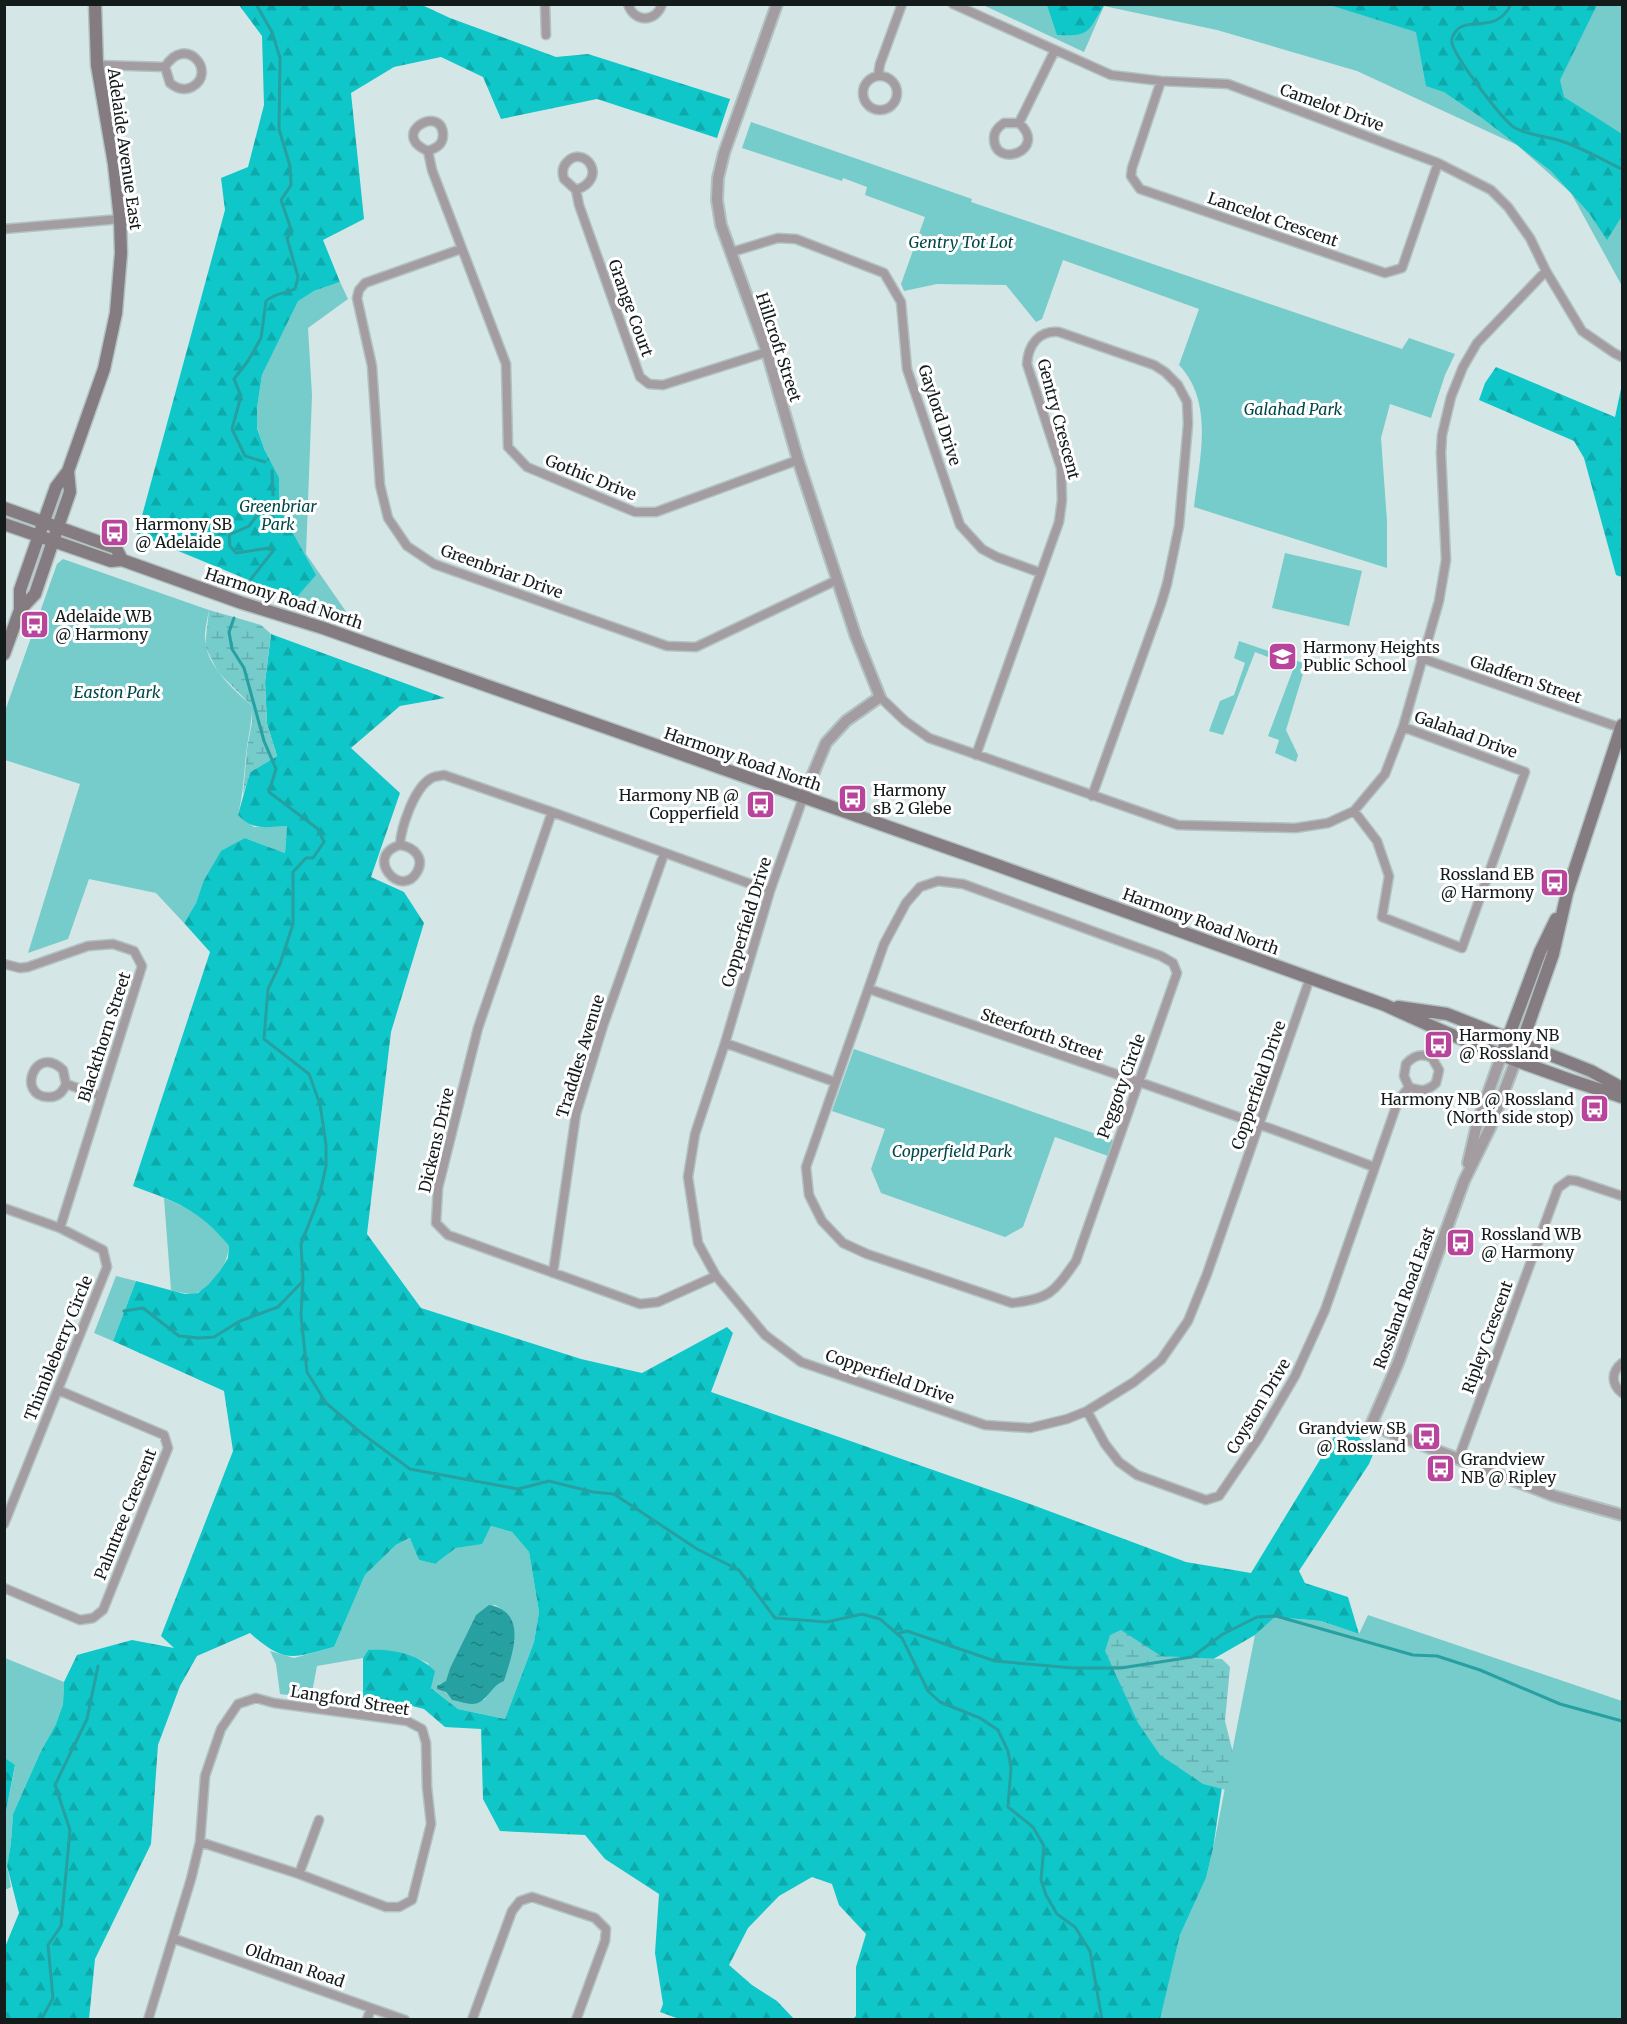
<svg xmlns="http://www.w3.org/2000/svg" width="1627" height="2024" font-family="Merriweather,serif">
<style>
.green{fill:#76cbcb;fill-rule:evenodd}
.forest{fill:url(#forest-firs)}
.wetland{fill:url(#wetland-marsh)}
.water{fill:url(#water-ripples)}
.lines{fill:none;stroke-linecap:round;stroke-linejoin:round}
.stream{stroke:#26a0a1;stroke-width:3}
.minor-casing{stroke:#b2c1c1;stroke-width:11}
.tertiary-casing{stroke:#b2c1c1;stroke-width:14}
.secondary-casing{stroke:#b2c1c1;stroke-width:15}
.minor{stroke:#a39da1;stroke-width:8}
.tertiary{stroke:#a39da1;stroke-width:10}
.secondary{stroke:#847c81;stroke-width:12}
.labels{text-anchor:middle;stroke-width:6;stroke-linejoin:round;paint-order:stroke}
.street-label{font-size:16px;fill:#141b1b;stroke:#fff}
.park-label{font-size:16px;font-style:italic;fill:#004848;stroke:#fff}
.poi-label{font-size:16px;fill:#141b1b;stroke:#fff;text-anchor:start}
</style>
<defs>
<pattern id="forest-firs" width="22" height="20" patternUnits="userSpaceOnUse" patternTransform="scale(1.5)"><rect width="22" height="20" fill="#0fc7c8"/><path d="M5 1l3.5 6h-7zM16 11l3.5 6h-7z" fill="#0eaaab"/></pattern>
<pattern id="wetland-marsh" width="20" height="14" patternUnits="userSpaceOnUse" patternTransform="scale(1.5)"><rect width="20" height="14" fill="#76cbcb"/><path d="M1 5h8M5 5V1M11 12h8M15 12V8" fill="none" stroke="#65aeae"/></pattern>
<pattern id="water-ripples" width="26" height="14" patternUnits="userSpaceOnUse" patternTransform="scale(1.5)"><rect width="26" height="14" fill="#26a0a1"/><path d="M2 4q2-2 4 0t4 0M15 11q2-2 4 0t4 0" fill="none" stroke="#208282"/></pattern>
</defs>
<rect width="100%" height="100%" fill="#d5e6e6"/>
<!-- green -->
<path class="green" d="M 983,5 L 1622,5 L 1621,94 L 1622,95 L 1622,286 L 1571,193 L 1517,145 L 1357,71 L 1217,30 L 1104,6 L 1084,52 Z
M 751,122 L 972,199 L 971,202 L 1402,349 L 1409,338 L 1455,354 L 1445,375 L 1431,418 L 1390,404 L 1381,438 L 1387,521 L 1387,568 L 1194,507 C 1199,460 1215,403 1179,365 L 1199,309 L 1063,260 L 1042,319 L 1036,322 L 1006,285 L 937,284 L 904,291 L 901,284 L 925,217 L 865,195 L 867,187 L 843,178 L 842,181 L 742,148 Z
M 340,282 L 348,299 L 308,328 L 312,395 L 306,554 L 354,623 L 245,583 L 262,559 L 265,451 L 257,427 L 257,408 L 262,375 L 298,300 L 314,291 Z
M 1285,553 L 1362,571 L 1349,626 L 1272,608 Z
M 63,559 L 209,610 C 207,621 203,636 206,647 C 212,671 234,690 252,706 C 252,723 248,737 246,754 C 244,774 243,795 238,815 L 254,827 L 287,826 L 285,853 L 245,838 L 203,882 L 196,903 L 184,923 L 156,893 L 89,879 L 68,939 L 28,953 L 80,784 L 5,760 L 5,711 L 57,564 Z
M 1239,641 L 1306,664 L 1286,730 L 1298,755 L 1296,762 L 1275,753 L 1279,740 L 1268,736 L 1294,667 L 1255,652 L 1223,735 L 1209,731 L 1220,701 L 1234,695 L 1245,663 L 1234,658 Z
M 854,1049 L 1113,1140 L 1108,1156 L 1055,1137 L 1023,1227 L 1005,1237 L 881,1193 L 871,1169 L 885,1129 L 832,1111 Z
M 164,1198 C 196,1212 207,1219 229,1246 C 228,1262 215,1286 199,1292 C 190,1296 179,1292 171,1290 Z
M 116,1276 L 136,1281 L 113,1341 L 94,1333 Z
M 491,1526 L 512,1532 L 529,1552 L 539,1612 L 534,1642 L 505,1719 L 458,1709 L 431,1688 L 432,1680 L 428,1663 C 408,1654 390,1651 368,1650 L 363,1658 L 317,1666 L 311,1698 L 280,1694 L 276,1664 L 270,1651 L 294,1658 L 334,1647 L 365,1575 L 396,1545 L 411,1538 L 419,1560 L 435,1564 L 456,1548 L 482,1543 ZM 495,1605 L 503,1610 L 497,1683 L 484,1700 L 452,1700 L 439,1684 L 446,1682 L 450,1668 L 476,1615 L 488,1607 Z
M 1368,1615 L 1622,1701 L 1622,2019 L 1159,2020 L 1180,1935 L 1206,1878 L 1213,1849 L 1255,1635 L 1275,1617 L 1321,1621 L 1359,1634 Z
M 5,1658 L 64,1682 L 63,1704 L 56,1724 L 40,1753 L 13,1814 L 11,1843 L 7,1866 L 11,1887 L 5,1890 L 5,1816 L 15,1766 L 5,1758 Z"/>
<!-- forest -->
<path class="forest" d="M 239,5 L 422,5 L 450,18 L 556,57 L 588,54 L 730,99 L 717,138 L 597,99 L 501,119 L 483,77 L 441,57 L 394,67 L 351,93 L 364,219 L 323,240 L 340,282 L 314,291 L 298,301 L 262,375 L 257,408 L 257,428 L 265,451 L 279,478 L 279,508 L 316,575 L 295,599 L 137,534 L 225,210 L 221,178 L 248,167 L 264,105 L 262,36 Z
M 1047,5 L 1047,4 L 1104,5 C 1088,31 1091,37 1057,35 Z
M 1330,5 L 1597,5 L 1560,80 L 1564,97 L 1622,134 L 1622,216 L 1607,240 L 1589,213 L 1551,171 L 1482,118 L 1444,92 L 1426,86 L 1416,32 Z
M 1496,367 L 1615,417 L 1622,384 L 1622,577 L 1616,575 L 1584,458 L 1574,441 L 1479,400 L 1485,383 Z
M 271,634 L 445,698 L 400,706 L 351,748 L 400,793 L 371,877 L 404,892 L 424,923 L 391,1032 L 367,1234 L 421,1308 L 581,1359 L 642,1373 L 727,1327 L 733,1333 L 711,1392 L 1030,1504 L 1186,1562 L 1251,1573 L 1343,1422 L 1363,1441 L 1377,1445 L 1369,1464 L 1299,1571 L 1305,1583 L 1348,1597 L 1359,1634 L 1321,1621 L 1275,1617 L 1255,1635 L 1189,1673 L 1222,1787 L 1213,1849 L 1206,1878 L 1180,1935 L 1160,2019 L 853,2019 L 856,2016 L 856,1967 L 866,1934 L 839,1905 L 832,1884 L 812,1877 L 779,1896 L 748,1928 L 729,1965 L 752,1985 L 777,2001 L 794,2019 L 679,2019 L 660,2012 L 663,2004 L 655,1953 L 659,1894 L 605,1859 L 585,1835 L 500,1831 L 483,1799 L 481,1729 L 445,1727 L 424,1709 L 412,1706 L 363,1701 L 363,1658 L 368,1650 C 390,1648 419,1654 435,1671 L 431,1688 L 458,1709 L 505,1719 L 534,1642 L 539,1612 L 529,1552 L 512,1532 L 491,1526 L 482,1544 L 456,1548 L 435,1564 L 419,1560 L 410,1538 L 396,1545 L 365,1575 L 334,1647 C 292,1658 285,1664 250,1633 L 197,1656 L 180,1686 L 158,1745 L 151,1844 L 95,1959 L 89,2019 L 5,2020 L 5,1947 L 19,1913 L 7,1866 L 11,1843 L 13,1814 L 40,1753 L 56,1724 L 63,1704 L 64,1682 L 77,1655 L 132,1640 L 174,1648 L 161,1636 L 233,1451 L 224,1391 L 113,1341 L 136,1281 L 185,1294 L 198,1293 L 208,1285 L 220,1271 L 228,1258 L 229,1246 C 199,1209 176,1202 133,1186 L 210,952 L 184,923 L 196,903 L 203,882 L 221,851 L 245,838 L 285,853 L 287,826 C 266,827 253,831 238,815 L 250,772 L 277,756 L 267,724 L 265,682 Z
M 5,1758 L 15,1765 L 5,1816 Z"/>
<!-- wetland -->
<path class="wetland" d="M 209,610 L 261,625 L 271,634 L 265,682 L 267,724 L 277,756 L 250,772 L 243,795 L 247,749 L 252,722 L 252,706 L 218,672 L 205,646 Z
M 1121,1630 L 1161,1656 L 1222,1659 L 1230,1667 L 1225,1721 L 1233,1753 L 1230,1791 L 1203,1784 L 1160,1755 L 1138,1723 L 1105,1651 L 1110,1635 Z"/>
<!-- water -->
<path class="water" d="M 489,1605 C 529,1612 512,1655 504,1681 C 491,1685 487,1704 472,1704 C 466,1704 459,1701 452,1700 L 446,1692 L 437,1689 L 437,1686 L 446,1681 L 450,1668 L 476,1615 Z"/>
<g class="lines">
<!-- stream -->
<path class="stream" d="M 256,4 L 272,32 L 280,58 L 279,129 L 290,166 L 291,185 L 281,200 L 292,232 L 287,238 L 298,277 L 295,289 C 284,294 275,293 266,301 L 261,338 L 248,361 L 234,379 L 241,396 L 232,429 L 245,456 L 265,462
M 1511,4 C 1497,36 1464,14 1454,34 C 1452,37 1451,39 1452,43 C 1455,57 1502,120 1515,128 C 1530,136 1548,136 1564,142 C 1584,149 1603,160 1622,169
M 272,471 L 273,495
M 251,579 L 273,551 L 269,548 L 236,553 L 230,546 L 229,535 L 249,526 L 265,505
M 234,618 L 229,632 L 232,649 L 244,668 L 264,741 L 276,769 L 269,792 L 318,829 L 324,842 L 313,858 L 306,858 L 293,872 L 293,924 L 280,964 L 268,989 L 264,1039 L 309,1074 L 320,1104 L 326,1145 L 326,1166 L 319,1198 L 301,1244 L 303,1280 L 301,1315 L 307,1372 L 326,1403 L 360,1432 L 410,1469 L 518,1489 L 549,1481 L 593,1492 L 614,1494 L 697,1549 L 739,1570 L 775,1618 L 827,1622 L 862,1614 L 880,1619 L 902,1638 L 928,1691 L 940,1702 L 980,1718 L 998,1730 L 1008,1751 L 1011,1768 L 1008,1807 L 1033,1827 L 1044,1846 L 1041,1880 L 1046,1895 L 1057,1914 L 1075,1927 L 1090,1951 L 1102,2020
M 124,1311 L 143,1308 L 179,1336 L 199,1338 L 214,1337 L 240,1321 L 278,1307 L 302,1282
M 897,1634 L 907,1631 L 995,1661 L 1073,1668 L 1121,1668 L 1192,1657 L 1223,1634 L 1257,1617 L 1276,1616 L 1413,1655 L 1437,1656 L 1480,1670 L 1560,1704 L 1622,1721
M 41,2020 L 53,1998 L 48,1945 L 61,1926 L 70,1830 L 55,1785 L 87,1719 L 98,1666"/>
<defs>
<path id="minor" d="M 545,4 L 546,35
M 628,4 C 634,23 656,23 662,4
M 953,4 L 1111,75 L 1161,81 L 1228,84 L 1438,163 L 1491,190 L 1508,207 L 1530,238 L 1546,271 L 1582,331 L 1614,353 L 1622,357
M 97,65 L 165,67 C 186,33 218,73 192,87 C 184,91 176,88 170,83 L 165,67
M863 93a17 17 0 1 1 34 0a17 17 0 1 1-34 0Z
M 878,76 L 880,64 L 902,4
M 1161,81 L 1132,168 L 1131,176 L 1140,189 L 1385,273 L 1402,268 L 1438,163
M 1019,123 L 1004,123 C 998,127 994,131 994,138 C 994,170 1049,150 1019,123 L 1055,50
M 428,151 C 388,134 442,103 443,135 C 443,145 436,148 428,151 L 432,170 L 506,364 L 508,447 L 527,467 L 635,512 L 656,512 L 798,460
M 576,190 L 564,179 C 562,173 562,167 567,162 C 584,144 610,178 576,190 L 579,205 L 640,377 L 649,384 L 663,385 L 767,352
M 4,229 L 120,219
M 461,249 L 365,283 L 359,290 L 357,298 L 372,366 L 380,485 L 388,518 L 407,546 L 434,564 L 667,646 L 696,647 L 837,580
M 732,252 L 778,238 L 796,239 L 884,273 L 901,302 L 907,369 L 960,525 L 982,549 L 997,557 L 1041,573
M 1421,658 L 1621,728
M 880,697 L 905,721 L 929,738 L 1178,825 L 1295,828 L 1328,823 L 1354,811 L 1385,774 L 1403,727 L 1439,601 L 1446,560 L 1441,453 L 1442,435 L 1451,397 L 1463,367 L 1477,343 L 1546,271
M 976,755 L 1059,522 L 1062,500 L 1061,468 L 1027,364 C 1028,345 1039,330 1059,332 L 1154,365 L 1165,372 L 1178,385 L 1187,402 L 1188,424 L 1179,526 L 1167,584 L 1161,604 L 1092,796
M 803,798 L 770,891 L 725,1043 L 695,1134 L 688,1177 L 698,1243 L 716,1276 L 765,1335 L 801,1362 L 985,1425 L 1030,1428 L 1067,1419 L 1087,1411 L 1134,1382 L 1161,1360 L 1188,1321 L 1207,1274 L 1310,978
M 1354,811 L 1377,841 L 1389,876 L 1382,917 L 1462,948 L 1525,772 L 1403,727
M 552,812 L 478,1028 L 438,1188 L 436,1223 L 448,1235 L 640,1304 L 658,1302 L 716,1276
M 400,845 C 414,847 425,858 417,872 C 401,900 363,856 400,845 C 401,827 414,789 430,779 C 433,776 440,776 444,775 L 552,812 L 770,891
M 938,881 L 963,884 L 1161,956 L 1173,963 L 1177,973 L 1076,1261 C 1054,1292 1050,1299 1012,1303 L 867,1254 L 843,1243 L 822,1221 L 809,1195 L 806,1167 L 884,944 L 906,903 L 920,887 Z
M 4,964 L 20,968 L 28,967 L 88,946 L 113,944 L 134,951 L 142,966 L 60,1228
M 869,989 C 1037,1048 1207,1103 1374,1167
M 725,1043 L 835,1082
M 66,1084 C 63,1092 57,1098 48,1097 C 16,1096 35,1043 63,1070 L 66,1084 L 101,1096
M 4,1208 L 60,1228 L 103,1250 L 107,1267 L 4,1524
M 553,1273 L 576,1114 L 603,1026 L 664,854
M 1622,1363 C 1611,1372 1611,1384 1622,1393
M 1087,1411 L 1105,1444 L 1119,1462 L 1137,1475 L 1206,1500 L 1219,1496 L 1258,1439 L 1295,1376 L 1325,1310 L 1398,1101 L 1409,1087 C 1420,1091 1427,1092 1436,1083 L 1439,1070 L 1432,1058 C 1422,1053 1414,1055 1406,1064 L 1404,1076 L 1409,1087
M 1458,1460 L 1558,1188 L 1569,1180 L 1577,1181 L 1622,1196
M 4,1588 L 80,1620 L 93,1618 L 103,1610 L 168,1448 L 164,1435 L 58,1390
M 299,1874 L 319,1820
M 175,1939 L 405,2020
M 148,2020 L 191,1879 L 200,1842 L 205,1776 L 221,1729 L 238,1704 L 256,1698 L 274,1703 L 407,1721 L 422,1729 L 426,1743 L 427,1787 L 431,1824 L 412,1900 L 399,1907 L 386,1907 L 299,1874 L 200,1842
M 367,2020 L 371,2008
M 472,2020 L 512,1911 L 520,1901 L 532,1897 L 595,1918 L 606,1929 L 605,1941 L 576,2020"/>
<path id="tertiary" d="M 777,4 L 724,153 L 718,178 L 717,200 L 721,225 L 767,352 L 798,460 L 856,637 L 880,697 L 846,721 L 826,743 L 803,798
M 1516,1060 L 1490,1128 L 1464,1181 L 1398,1363 L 1371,1425 L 1554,1496 L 1622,1515
M 1468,1163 L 1477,1124 L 1502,1054"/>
<path id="secondary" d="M 4,508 L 116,548 L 122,560
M 4,524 L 111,561 L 122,560 L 242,603 L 323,628 L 988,862 L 1385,1005 C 1461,1041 1542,1072 1622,1097
M 20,610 L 35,594 L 53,541 L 70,492 L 68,471
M 4,654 L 20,610 L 20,590 L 44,521 L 56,487 L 68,471 L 104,369 L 116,313 L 121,253 L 120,219 L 114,164 L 97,65 L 95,4
M 1398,1007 L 1447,1014 L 1591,1071 L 1622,1088
M 1502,1054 L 1540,952 L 1556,919
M 1516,1060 L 1553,954 L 1567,893 L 1622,725"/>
</defs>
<!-- minor casing -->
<use href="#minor" class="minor-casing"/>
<!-- tertiary casing -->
<use href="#tertiary" class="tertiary-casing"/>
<!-- secondary casing -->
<use href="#secondary" class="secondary-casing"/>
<!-- minor -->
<use href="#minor" class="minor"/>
<!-- tertiary -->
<use href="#tertiary" class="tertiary"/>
<!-- secondary -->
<use href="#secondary" class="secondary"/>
</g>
<!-- icons -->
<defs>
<symbol id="bus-square" viewBox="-11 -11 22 22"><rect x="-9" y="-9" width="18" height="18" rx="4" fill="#b9449c" stroke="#fff"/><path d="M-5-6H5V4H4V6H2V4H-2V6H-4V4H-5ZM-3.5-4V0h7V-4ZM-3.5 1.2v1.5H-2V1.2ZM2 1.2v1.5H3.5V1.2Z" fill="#fff"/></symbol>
<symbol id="school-square" viewBox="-11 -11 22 22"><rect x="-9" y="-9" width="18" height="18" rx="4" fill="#b9449c" stroke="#fff"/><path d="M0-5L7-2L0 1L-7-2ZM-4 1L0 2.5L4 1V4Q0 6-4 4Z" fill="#fff"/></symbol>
</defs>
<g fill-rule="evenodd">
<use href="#bus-square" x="98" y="516" width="33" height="33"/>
<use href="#bus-square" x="18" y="608" width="33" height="33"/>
<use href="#school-square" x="1266" y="640" width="33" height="33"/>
<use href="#bus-square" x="836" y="782" width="33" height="33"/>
<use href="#bus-square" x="744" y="788" width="33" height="33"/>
<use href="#bus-square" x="1538" y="866" width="33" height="33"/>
<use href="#bus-square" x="1422" y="1028" width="33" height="33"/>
<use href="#bus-square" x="1578" y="1092" width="33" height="33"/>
<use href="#bus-square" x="1444" y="1226" width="33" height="33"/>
<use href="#bus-square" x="1410" y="1420" width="33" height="33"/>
<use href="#bus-square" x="1424" y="1452" width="33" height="33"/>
</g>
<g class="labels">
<!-- street labels -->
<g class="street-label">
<text transform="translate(1332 107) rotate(20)" y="6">Camelot Drive</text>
<text transform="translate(125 149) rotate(82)" y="6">Adelaide Avenue East</text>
<text transform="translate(1273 219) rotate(19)" y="6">Lancelot Crescent</text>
<text transform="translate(631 308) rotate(70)" y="6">Grange Court</text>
<text transform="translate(779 347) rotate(72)" y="6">Hillcroft Street</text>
<text transform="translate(940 415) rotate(72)" y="6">Gaylord Drive</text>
<text transform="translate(1059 419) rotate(75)" y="6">Gentry Crescent</text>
<text transform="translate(591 477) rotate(22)" y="6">Gothic Drive</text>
<text transform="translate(502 571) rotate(20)" y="6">Greenbriar Drive</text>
<text transform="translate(284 598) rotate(18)" y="6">Harmony Road North</text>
<text transform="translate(1526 679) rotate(19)" y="6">Gladfern Street</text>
<text transform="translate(1466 734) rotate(20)" y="6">Galahad Drive</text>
<text transform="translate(743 759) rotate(19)" y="6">Harmony Road North</text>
<text transform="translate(1201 921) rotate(20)" y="6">Harmony Road North</text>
<text transform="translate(746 922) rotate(-73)" y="6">Copperfield Drive</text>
<text transform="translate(1042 1034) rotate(19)" y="6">Steerforth Street</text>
<text transform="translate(104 1037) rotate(-72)" y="6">Blackthorn Street</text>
<text transform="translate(580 1056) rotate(-73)" y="6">Traddles Avenue</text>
<text transform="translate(1258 1085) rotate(-71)" y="6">Copperfield Drive</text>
<text transform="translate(1121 1086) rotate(-70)" y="6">Peggoty Circle</text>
<text transform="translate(436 1140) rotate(-77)" y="6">Dickens Drive</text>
<text transform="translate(1404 1298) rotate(-70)" y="6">Rossland Road East</text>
<text transform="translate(1487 1337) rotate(-70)" y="6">Ripley Crescent</text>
<text transform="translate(58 1348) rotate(-68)" y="6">Thimbleberry Circle</text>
<text transform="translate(890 1376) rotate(19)" y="6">Copperfield Drive</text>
<text transform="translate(1258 1406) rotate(-59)" y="6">Coyston Drive</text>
<text transform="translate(125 1514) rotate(-68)" y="6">Palmtree Crescent</text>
<text transform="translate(350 1700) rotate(9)" y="6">Langford Street</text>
<text transform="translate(295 1965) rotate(19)" y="6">Oldman Road</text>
</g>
<!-- park labels -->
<g class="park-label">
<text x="961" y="248">Gentry Tot Lot</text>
<text x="1293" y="415">Galahad Park</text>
<text x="278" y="512">Greenbriar<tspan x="278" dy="18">Park</tspan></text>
<text x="117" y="698">Easton Park</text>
<text x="952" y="1157">Copperfield Park</text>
</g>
<!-- poi labels -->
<g class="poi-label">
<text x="135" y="530">Harmony SB<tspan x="135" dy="18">@ Adelaide</tspan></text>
<text x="55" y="622">Adelaide WB<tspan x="55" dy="18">@ Harmony</tspan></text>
<text x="1303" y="653">Harmony Heights<tspan x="1303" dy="18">Public School</tspan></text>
<text x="873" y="796">Harmony<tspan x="873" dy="18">sB 2 Glebe</tspan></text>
<text x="739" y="801" text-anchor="end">Harmony NB @<tspan x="739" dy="18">Copperfield</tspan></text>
<text x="1534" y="880" text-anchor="end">Rossland EB<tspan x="1534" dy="18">@ Harmony</tspan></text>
<text x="1459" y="1041">Harmony NB<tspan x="1459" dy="18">@ Rossland</tspan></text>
<text x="1574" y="1105" text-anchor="end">Harmony NB @ Rossland<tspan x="1574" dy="18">(North side stop)</tspan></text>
<text x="1481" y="1240">Rossland WB<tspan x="1481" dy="18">@ Harmony</tspan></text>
<text x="1406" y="1434" text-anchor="end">Grandview SB<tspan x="1406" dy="18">@ Rossland</tspan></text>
<text x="1461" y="1465">Grandview<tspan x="1461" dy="18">NB @ Ripley</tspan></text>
</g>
</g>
<!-- border -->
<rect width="1627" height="2024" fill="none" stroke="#141b1b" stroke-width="12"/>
</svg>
